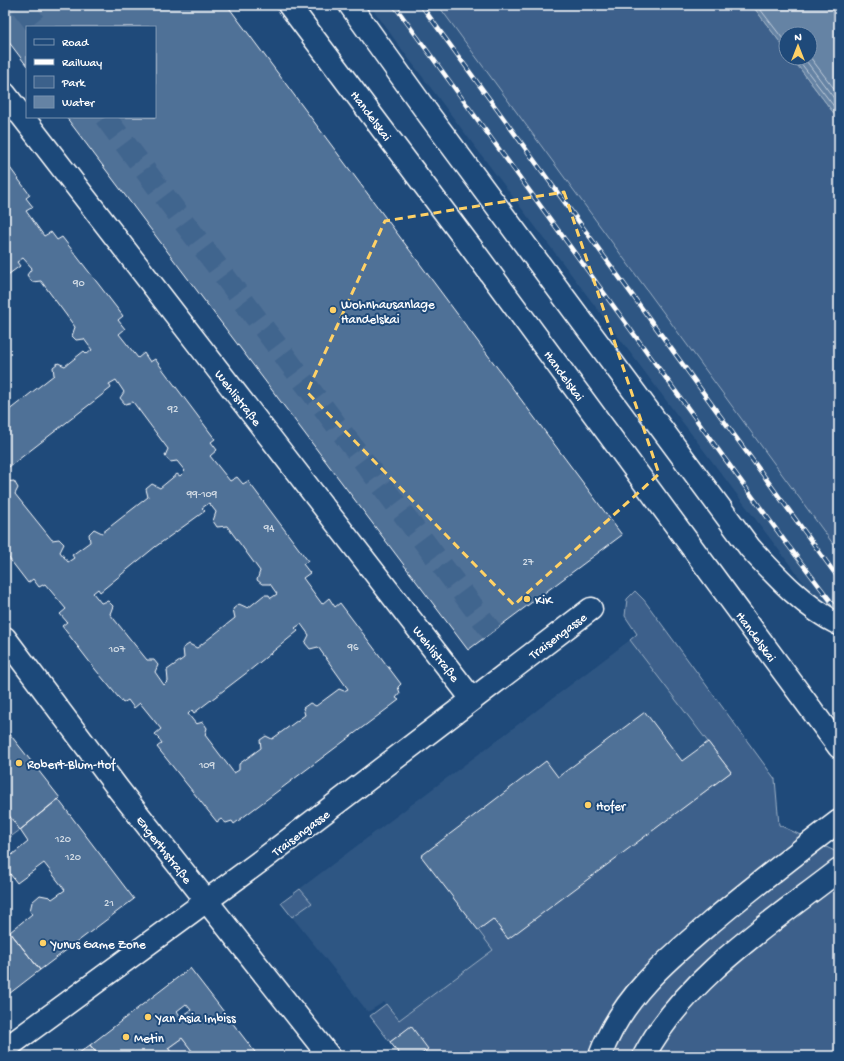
<svg xmlns="http://www.w3.org/2000/svg" width="844" height="1061" font-family="'Gochi Hand',sans-serif">
<style>
.built{fill:#2e5683}
.green{fill:#3c618b;stroke:#9eb0c5}
.water{fill:#6583a4;stroke:#a3b5c8}
.lines{fill:none;stroke-linecap:round;stroke-linejoin:round}
.shore{stroke:#c1cddb;stroke-width:1}
.building{fill:#507197;stroke:#fff;fill-rule:evenodd}
.minor-tunnel{stroke:#41658e;stroke-width:22;stroke-dasharray:22 11;stroke-linecap:butt}
.minor-casing{stroke:#fff;stroke-width:25}
.major-casing{stroke:#fff;stroke-width:25}
.highway-casing{stroke:#fff;stroke-width:25}
.minor{stroke:#1f4a7a;stroke-width:22}
.major{stroke:#1f4a7a;stroke-width:22}
.highway{stroke:#1f4a7a;stroke-width:22}
.rail-casing{stroke:#fff;stroke-width:4.5}
.rail{stroke:#1f4a7a;stroke-width:3;stroke-dasharray:9;stroke-linecap:butt}
.marked{fill:none;stroke:#ffd166;stroke-width:3;stroke-dasharray:8 5;stroke-linejoin:round}
.poi-dot{fill:#ffd166;stroke:#1f4a7a;stroke-width:1.5}
.labels{text-anchor:middle;stroke-width:4;stroke-linejoin:round;paint-order:stroke}
.number-label{font-size:11px;fill:#d3dce5}
.street-label{font-size:13px;fill:#fff;stroke:#1f4a7a}
.poi-label{font-size:13px;fill:#fff;stroke:#1f4a7a;text-anchor:start}
</style>
<rect width="100%" height="100%" fill="#1f4a7a"/>
<filter id="ink" filterUnits="userSpaceOnUse"><feTurbulence type="fractalNoise" baseFrequency=".025" numOctaves="2"/><feDisplacementMap in="SourceGraphic" scale="8" xChannelSelector="R" yChannelSelector="G"/><feConvolveMatrix kernelMatrix="1 2 1 2 8 2 1 2 1" color-interpolation-filters="sRGB"/></filter>
<g filter="url(#ink)">
<!-- built -->
<path class="built" d="M 370,5 L 438,5 L 839,552 L 839,630 L 400,47 Z
M 630,640 L 731,772 L 399,1020 L 384,1002 L 368,1012 L 281,903 Z"/>
<!-- green -->
<path class="green" d="M 438,5 L 752,5 L 786,50 L 786,58 L 792,58 L 839,120 L 839,552 Z
M 635,591 L 644,600 L 775,779 L 779,825 L 839,853 L 839,1056 L 419,1056 L 410,1027 L 390,1042 L 370,1016 L 386,1004 L 399,1020 L 493,950 L 478,930 L 493,919 L 508,938 L 731,772 L 630,640 L 637,634 L 625,616 L 627,599 Z
M 5,810 L 20,830 L 5,841 Z
M 300,889 L 312,903 L 292,917 L 281,903 Z
M 182,1038 L 196,1056 L 167,1056 L 171,1052 L 168,1048 Z"/>
<!-- water -->
<path class="water" d="M 752,5 L 839,5 L 839,120 L 792,58 L 810,58 L 810,34 L 786,34 L 786,50 Z"/>
<g class="lines">
<!-- shore -->
<path class="shore" d="M 757,5 L 786,43
M 810,57 L 839,95
M 797,58 L 839,113
M 804,58 L 839,105"/>
</g>
<!-- building -->
<path class="building" d="M 5,5 L 227,5 L 622,535 L 468,650 L 66,117 L 155,117 L 155,27 L 27,27 L 27,66 L 5,37 Z
M 5,161 L 30,195 L 26,198 L 33,207 L 26,211 L 44,236 L 51,232 L 57,240 L 62,237 L 123,316 L 118,320 L 125,329 L 119,334 L 138,358 L 144,353 L 150,362 L 155,359 L 215,439 L 211,442 L 217,450 L 210,456 L 230,481 L 237,477 L 243,484 L 248,481 L 308,561 L 303,564 L 310,573 L 303,578 L 322,604 L 329,598 L 335,607 L 340,603 L 401,684 L 398,687 L 400,693 L 396,698 L 399,700 L 234,824 L 232,821 L 226,823 L 221,819 L 217,822 L 157,747 L 162,743 L 155,734 L 161,729 L 140,703 L 134,708 L 128,700 L 123,703 L 95,669 L 62,626 L 67,622 L 60,614 L 66,609 L 45,584 L 39,587 L 33,579 L 28,583 L 5,553 L 5,482 L 14,481 L 18,488 L 15,494 L 52,540 L 59,539 L 64,544 L 60,552 L 68,562 L 74,558 L 72,555 L 90,542 L 89,534 L 94,529 L 102,533 L 148,497 L 146,489 L 152,484 L 160,488 L 177,474 L 180,476 L 185,471 L 177,461 L 170,462 L 165,456 L 168,449 L 133,402 L 125,404 L 120,398 L 124,392 L 116,380 L 109,384 L 111,388 L 5,470 L 5,410 L 8,411 L 54,375 L 53,367 L 58,363 L 65,366 L 84,351 L 87,354 L 92,350 L 84,339 L 76,340 L 72,336 L 75,327 L 41,281 L 32,282 L 27,275 L 32,268 L 23,258 L 17,262 L 20,266 L 5,277 ZM 209,503 L 216,512 L 213,521 L 217,527 L 227,526 L 260,571 L 257,580 L 262,584 L 270,584 L 277,594 L 271,598 L 269,595 L 264,595 L 248,608 L 239,604 L 233,609 L 235,618 L 197,648 L 189,644 L 183,648 L 184,658 L 167,670 L 168,681 L 164,685 L 155,672 L 158,665 L 154,660 L 147,660 L 110,614 L 113,606 L 108,601 L 101,603 L 93,593 L 98,589 L 100,592 L 155,547 L 205,511 L 202,508 ZM 301,624 L 309,635 L 305,643 L 310,649 L 318,647 L 348,689 L 344,691 L 339,689 L 316,706 L 310,703 L 303,708 L 305,715 L 272,739 L 266,736 L 260,740 L 261,748 L 239,764 L 239,770 L 234,773 L 205,735 L 207,728 L 203,722 L 196,724 L 188,714 L 192,710 L 194,713 L 249,671 L 298,631 L 295,628 Z
M 645,712 L 682,761 L 708,742 L 731,772 L 508,939 L 493,919 L 478,930 L 421,856 L 546,761 L 558,777 Z
M 5,728 L 60,798 L 20,830 L 5,810 Z
M 58,799 L 134,899 L 40,970 L 10,932 L 32,914 L 30,911 L 32,902 L 40,895 L 50,897 L 52,899 L 65,890 L 44,863 L 17,883 L 7,870 L 5,871 L 5,855 L 8,858 L 28,842 L 20,830 Z
M 10,932 L 40,970 L 5,997 L 5,935 Z
M 190,968 L 258,1056 L 196,1056 L 182,1038 L 168,1048 L 171,1052 L 167,1056 L 162,1056 L 160,1054 L 157,1056 L 99,1056 L 90,1045 ZM 186,1004 L 191,1010 L 181,1017 L 177,1011 Z
M 411,1026 L 428,1049 L 419,1056 L 401,1056 L 390,1042 Z
M 90,1045 L 99,1056 L 75,1056 Z"/>
<g class="lines">
<!-- minor-tunnel -->
<path class="minor-tunnel" d="M 21,5 L 38,27
M 105,117 L 492,632"/>
<defs>
<path id="minor" d="M 5,94 L 472,699
M 5,638 L 119,790 L 329,1056
M 5,1049 L 266,857 L 591,609"/>
<path id="major" d="M 289,5 L 473,250 L 839,747"/>
<path id="highway" d="M 350,5 L 429,115 L 750,548 C 776,576 804,607 839,624
M 600,1056 C 621,997 669,958 715,919 C 755,885 797,853 839,821
M 644,1056 C 684,979 772,922 839,870"/>
</defs>
<!-- minor casing -->
<use href="#minor" class="minor-casing"/>
<!-- major casing -->
<use href="#major" class="major-casing"/>
<!-- highway casing -->
<use href="#highway" class="highway-casing"/>
<!-- minor -->
<use href="#minor" class="minor"/>
<!-- major -->
<use href="#major" class="major"/>
<!-- highway -->
<use href="#highway" class="highway"/>
<defs>
<path id="rail" d="M 394,5 L 784,540 L 839,612
M 421,5 L 839,579"/>
</defs>
<!-- rail casing -->
<use href="#rail" class="rail-casing"/>
<!-- rail -->
<use href="#rail" class="rail"/>
</g>
</g>
<!-- marked area -->
<path class="marked" d="M 564,192 L 659,474 L 514,605 L 307,392 L 385,221 Z"/>
<!-- markers -->
<g class="poi-dot">
<circle cx="333" cy="310" r="4"/>
<circle cx="527" cy="599" r="4"/>
<circle cx="19" cy="763" r="4"/>
<circle cx="588" cy="805" r="4"/>
<circle cx="43" cy="943" r="4"/>
<circle cx="148" cy="1017" r="4"/>
<circle cx="126" cy="1037" r="4"/>
</g>
<g class="labels">
<!-- number labels -->
<g class="number-label">
<text x="79" y="286">90</text>
<text x="173" y="412">92</text>
<text x="202" y="497">99-109</text>
<text x="269" y="531">94</text>
<text x="528" y="565">27</text>
<text x="353" y="650">96</text>
<text x="117" y="652">107</text>
<text x="207" y="768">109</text>
<text x="63" y="842">120</text>
<text x="73" y="860">120</text>
<text x="109" y="906">21</text>
</g>
<!-- street labels -->
<g class="street-label">
<text transform="translate(372 115) rotate(53)" y="5">Handelskai</text>
<text transform="translate(565 375) rotate(54)" y="5">Handelskai</text>
<text transform="translate(239 397) rotate(52)" y="5">Wehlistraße</text>
<text transform="translate(557 635) rotate(-37)" y="5">Traisengasse</text>
<text transform="translate(757 636) rotate(54)" y="5">Handelskai</text>
<text transform="translate(437 653) rotate(52)" y="5">Wehlistraße</text>
<text transform="translate(300 832) rotate(-37)" y="5">Traisengasse</text>
<text transform="translate(165 849) rotate(52)" y="5">Engerthstraße</text>
</g>
<!-- poi labels -->
<g class="poi-label">
<text x="341" y="308">Wohnhausanlage<tspan x="341" dy="15">Handelskai</tspan></text>
<text x="535" y="604">KiK</text>
<text x="27" y="768">Robert-Blum-Hof</text>
<text x="596" y="810">Hofer</text>
<text x="51" y="948">Yunus Game Zone</text>
<text x="156" y="1022">Yan Asia Imbiss</text>
<text x="134" y="1042">Metin</text>
</g>
</g>
<!-- margin -->
<rect width="844" height="1061" fill="none" stroke="#1f4a7a" stroke-width="20"/>
<rect x="10" y="10" width="824" height="1041" fill="none" stroke="#fff" stroke-width="1.5" filter="url(#ink)"/>
<!-- legend -->
<rect x="26" y="26" width="130" height="92" fill="#1f4a7a" stroke="#7992af"/>
<rect x="34" y="39" width="20" height="6" fill="#1f4a7a" stroke="#7992af"/>
<text x="62" y="46" font-size="12" fill="#ffffff">Road</text>
<rect x="34" y="59" width="20" height="6" fill="#ffffff" stroke="#7992af"/>
<text x="62" y="66" font-size="12" fill="#ffffff">Railway</text>
<rect x="34" y="76" width="20" height="12" fill="#3c618b" stroke="#7992af"/>
<text x="62" y="86" font-size="12" fill="#ffffff">Park</text>
<rect x="34" y="96" width="20" height="12" fill="#6583a4" stroke="#7992af"/>
<text x="62" y="106" font-size="12" fill="#ffffff">Water</text>
<!-- north arrow -->
<g transform="translate(798 46)"><circle r="19" fill="#1f4a7a" stroke="#7992af"/>
<path d="M0-3L7 15L0 10L-7 15Z" fill="#ffd166"/>
<text y="-6" font-size="11" font-weight="bold" text-anchor="middle" fill="#ffffff">N</text>
</g>
</svg>
